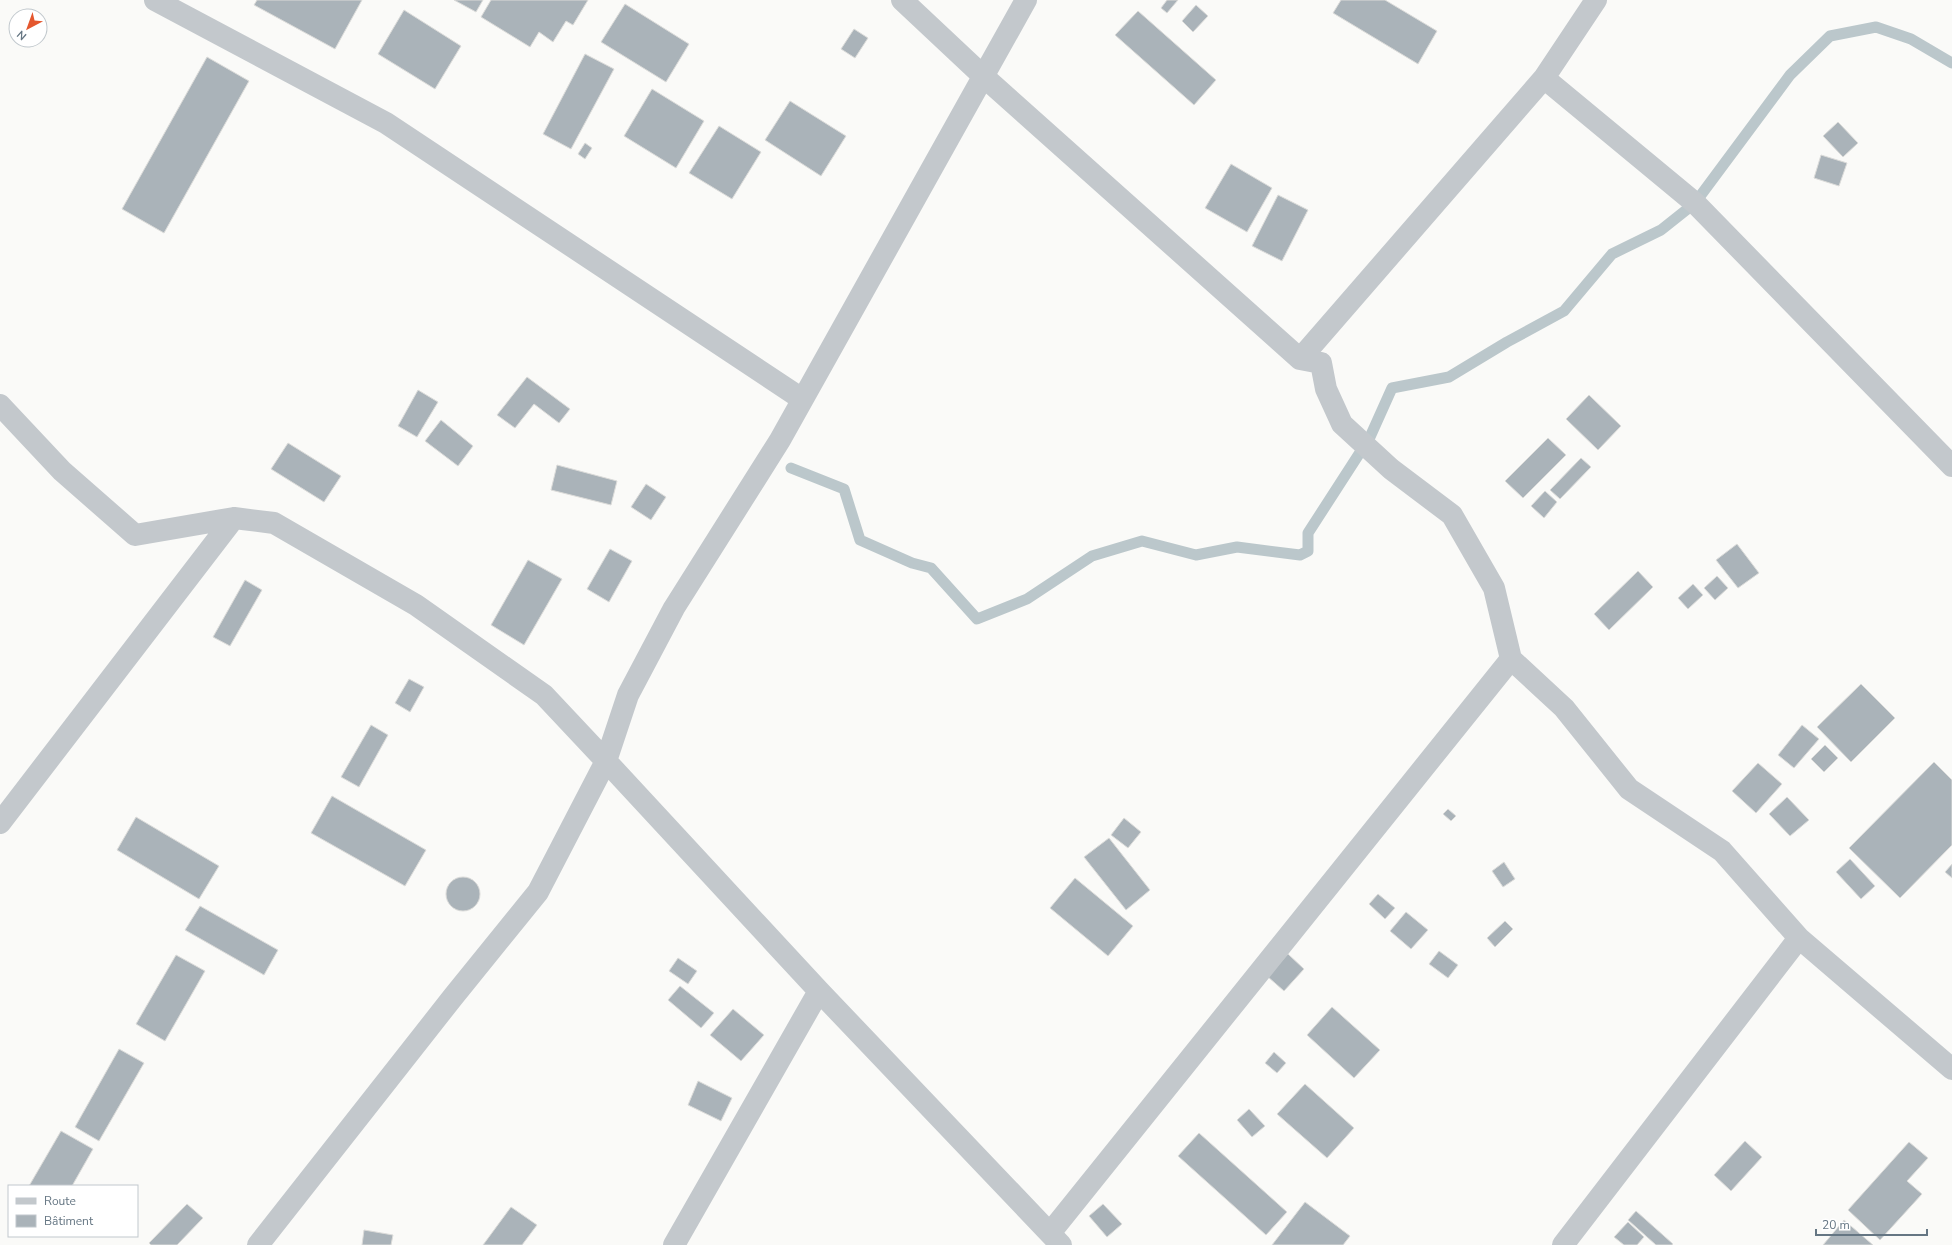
<svg xmlns="http://www.w3.org/2000/svg" width="1952" height="1245" font-family="'Nunito Sans',sans-serif">
<style>
.lines{fill:none;stroke-linecap:round;stroke-linejoin:round}
.stream{stroke:#bbc7cb;stroke-width:11}
.building{fill:#aab3b9;stroke:#dcdcda}
.street{stroke:#c3c8cc;stroke-width:22}
</style>
<rect width="100%" height="100%" fill="#fafaf8"/>
<g class="lines">
<!-- stream -->
<path class="stream" d="M 791,468 L 844,489 L 860,540 L 912,563 L 931,568 L 977,619 L 1027,599 L 1092,556 L 1142,541 L 1196,555 L 1237,547 L 1300,555 L 1308,551 L 1308,533 L 1370,437 L 1392,388 L 1449,377 L 1507,342 L 1564,311 L 1612,254 L 1661,230 L 1695,203 L 1790,75 L 1830,36 L 1876,27 L 1911,39 L 1952,63"/>
</g>
<!-- building -->
<path class="building" d="M 257,0 L 362,0 L 335,49 L 254,5 Z
M 454,0 L 483,0 L 476,12 Z
M 491,0 L 588,0 L 573,25 L 566,21 L 553,42 L 539,32 L 530,47 L 481,17 Z
M 1167,0 L 1178,0 L 1167,13 L 1161,8 Z
M 1341,0 L 1385,0 L 1437,31 L 1418,64 L 1333,13 Z
M 625,4 L 689,44 L 666,82 L 601,42 Z
M 1196,5 L 1208,16 L 1193,32 L 1182,21 Z
M 404,10 L 461,46 L 435,89 L 378,54 Z
M 1138,11 L 1216,80 L 1194,105 L 1115,35 Z
M 854,29 L 868,38 L 855,58 L 841,49 Z
M 585,54 L 614,69 L 571,149 L 543,134 Z
M 207,57 L 249,81 L 164,233 L 122,209 Z
M 652,89 L 704,121 L 676,168 L 624,136 Z
M 790,101 L 846,136 L 821,176 L 765,140 Z
M 1838,122 L 1858,143 L 1843,157 L 1823,136 Z
M 719,126 L 761,152 L 732,199 L 689,173 Z
M 585,143 L 592,148 L 585,159 L 578,154 Z
M 1821,155 L 1847,163 L 1839,186 L 1814,178 Z
M 1231,164 L 1272,188 L 1247,232 L 1205,208 Z
M 1278,195 L 1308,210 L 1282,261 L 1252,246 Z
M 527,377 L 570,409 L 559,423 L 534,404 L 515,428 L 497,415 Z
M 418,390 L 438,402 L 417,437 L 398,426 Z
M 1589,395 L 1621,426 L 1598,450 L 1566,419 Z
M 441,420 L 473,446 L 458,466 L 425,441 Z
M 1548,438 L 1566,455 L 1523,498 L 1505,481 Z
M 288,443 L 341,476 L 324,502 L 271,469 Z
M 1581,458 L 1591,467 L 1560,499 L 1550,490 Z
M 557,465 L 617,481 L 611,505 L 551,490 Z
M 646,484 L 666,497 L 651,520 L 631,507 Z
M 1545,491 L 1557,502 L 1544,518 L 1531,506 Z
M 1737,544 L 1759,573 L 1738,588 L 1716,560 Z
M 610,549 L 632,561 L 609,602 L 587,589 Z
M 528,560 L 562,579 L 524,645 L 491,625 Z
M 1638,571 L 1653,587 L 1609,630 L 1594,614 Z
M 1717,576 L 1728,588 L 1715,600 L 1704,588 Z
M 245,580 L 262,590 L 230,646 L 213,637 Z
M 1693,584 L 1703,595 L 1688,609 L 1678,598 Z
M 409,679 L 424,687 L 410,712 L 395,703 Z
M 1861,684 L 1895,718 L 1851,762 L 1817,727 Z
M 371,725 L 388,735 L 359,787 L 341,777 Z
M 1802,725 L 1819,739 L 1794,768 L 1778,755 Z
M 1825,745 L 1838,758 L 1824,772 L 1811,759 Z
M 1934,762 L 1952,780 L 1952,845 L 1900,898 L 1849,848 Z
M 1758,763 L 1782,784 L 1756,813 L 1732,791 Z
M 332,796 L 426,850 L 405,886 L 311,833 Z
M 1787,797 L 1809,820 L 1790,836 L 1769,814 Z
M 1448,809 L 1456,816 L 1451,821 L 1443,814 Z
M 136,817 L 219,866 L 199,899 L 117,850 Z
M 1124,818 L 1141,832 L 1128,848 L 1111,835 Z
M 1109,838 L 1150,890 L 1126,910 L 1084,857 Z
M 1850,859 L 1875,886 L 1861,899 L 1836,872 Z
M 1504,862 L 1515,879 L 1503,887 L 1492,871 Z
M 1952,864 L 1952,878 L 1945,872 Z
M446 894a17 17 0 1 1 34 0a17 17 0 1 1-34 0Z
M 1075,878 L 1133,926 L 1108,956 L 1050,908 Z
M 1378,894 L 1395,908 L 1385,919 L 1369,904 Z
M 200,906 L 278,950 L 264,975 L 185,930 Z
M 1406,912 L 1428,930 L 1411,949 L 1390,931 Z
M 1505,921 L 1513,929 L 1495,947 L 1487,938 Z
M 1439,951 L 1458,965 L 1448,978 L 1429,964 Z
M 1288,954 L 1304,969 L 1284,991 L 1267,976 Z
M 176,955 L 205,971 L 165,1041 L 136,1024 Z
M 678,958 L 697,971 L 688,984 L 669,971 Z
M 680,986 L 714,1013 L 701,1028 L 668,1000 Z
M 1332,1007 L 1380,1050 L 1354,1078 L 1307,1035 Z
M 733,1009 L 764,1035 L 741,1061 L 710,1035 Z
M 119,1049 L 144,1063 L 99,1141 L 75,1127 Z
M 1274,1052 L 1286,1063 L 1277,1073 L 1265,1063 Z
M 698,1081 L 732,1098 L 721,1121 L 688,1105 Z
M 1305,1084 L 1354,1128 L 1327,1158 L 1277,1114 Z
M 1249,1109 L 1265,1126 L 1252,1137 L 1237,1120 Z
M 61,1131 L 93,1149 L 72,1186 L 29,1186 Z
M 1199,1133 L 1287,1212 L 1266,1235 L 1178,1156 Z
M 1745,1141 L 1762,1157 L 1731,1191 L 1714,1175 Z
M 1909,1142 L 1928,1158 L 1907,1181 L 1922,1194 L 1880,1240 L 1848,1210 Z
M 1305,1202 L 1350,1236 L 1343,1245 L 1272,1245 Z
M 187,1204 L 203,1218 L 177,1245 L 151,1245 L 149,1243 Z
M 1103,1204 L 1122,1224 L 1107,1237 L 1089,1216 Z
M 511,1207 L 537,1225 L 522,1245 L 483,1245 Z
M 1636,1211 L 1673,1244 L 1672,1245 L 1656,1245 L 1628,1220 Z
M 1844,1220 L 1873,1245 L 1823,1245 Z
M 1628,1222 L 1644,1237 L 1637,1245 L 1624,1245 L 1614,1237 Z
M 364,1230 L 393,1235 L 391,1245 L 362,1245 Z"/>
<g class="lines">
<!-- street -->
<path class="street" d="M 155,0 L 386,123 L 802,399
M 902,0 L 983,76 L 1300,359 L 1544,78 L 1596,0
M 1026,0 L 780,440 L 674,608 L 628,695 L 606,761 L 819,991 L 1061,1245
M 1544,78 L 1695,203 L 1952,466
M 1300,359 L 1321,363 L 1326,389 L 1342,424 L 1391,469 L 1452,515 L 1494,588 L 1511,659 L 1564,708 L 1629,789 L 1722,851 L 1799,938 L 1952,1069
M 0,405 L 62,471 L 135,535 L 234,518 L 274,523 L 416,605 L 544,695 L 606,761 L 538,892 L 453,997 L 258,1245
M 0,823 L 234,518
M 1050,1233 L 1511,659
M 674,1245 L 819,991
M 1563,1245 L 1799,938"/>
</g>
<!-- legend -->
<rect x="8" y="1185" width="130" height="52" fill="#ffffff" stroke="#c1c8cd"/>
<rect x="16" y="1198" width="20" height="6" fill="#c3c8cc" stroke="#c1c8cd"/>
<text x="44" y="1205" font-size="12" fill="#657683">Route</text>
<rect x="16" y="1215" width="20" height="12" fill="#aab3b9" stroke="#c1c8cd"/>
<text x="44" y="1225" font-size="12" fill="#657683">Bâtiment</text>
<!-- north arrow -->
<g transform="translate(28 28) rotate(221)"><circle r="19" fill="#ffffff" stroke="#c1c8cd"/>
<path d="M0-3L7 15L0 10L-7 15Z" fill="#e4572e"/>
<text y="-6" font-size="11" font-weight="bold" text-anchor="middle" fill="#657683">N</text>
</g>
<!-- scale -->
<path d="M1816 1229v6h111v-6" fill="none" stroke="#657683" stroke-width="2"/>
<text x="1822" y="1229" font-size="12" fill="#657683" stroke="#ffffff" stroke-width="3" paint-order="stroke">20 m</text>
</svg>
